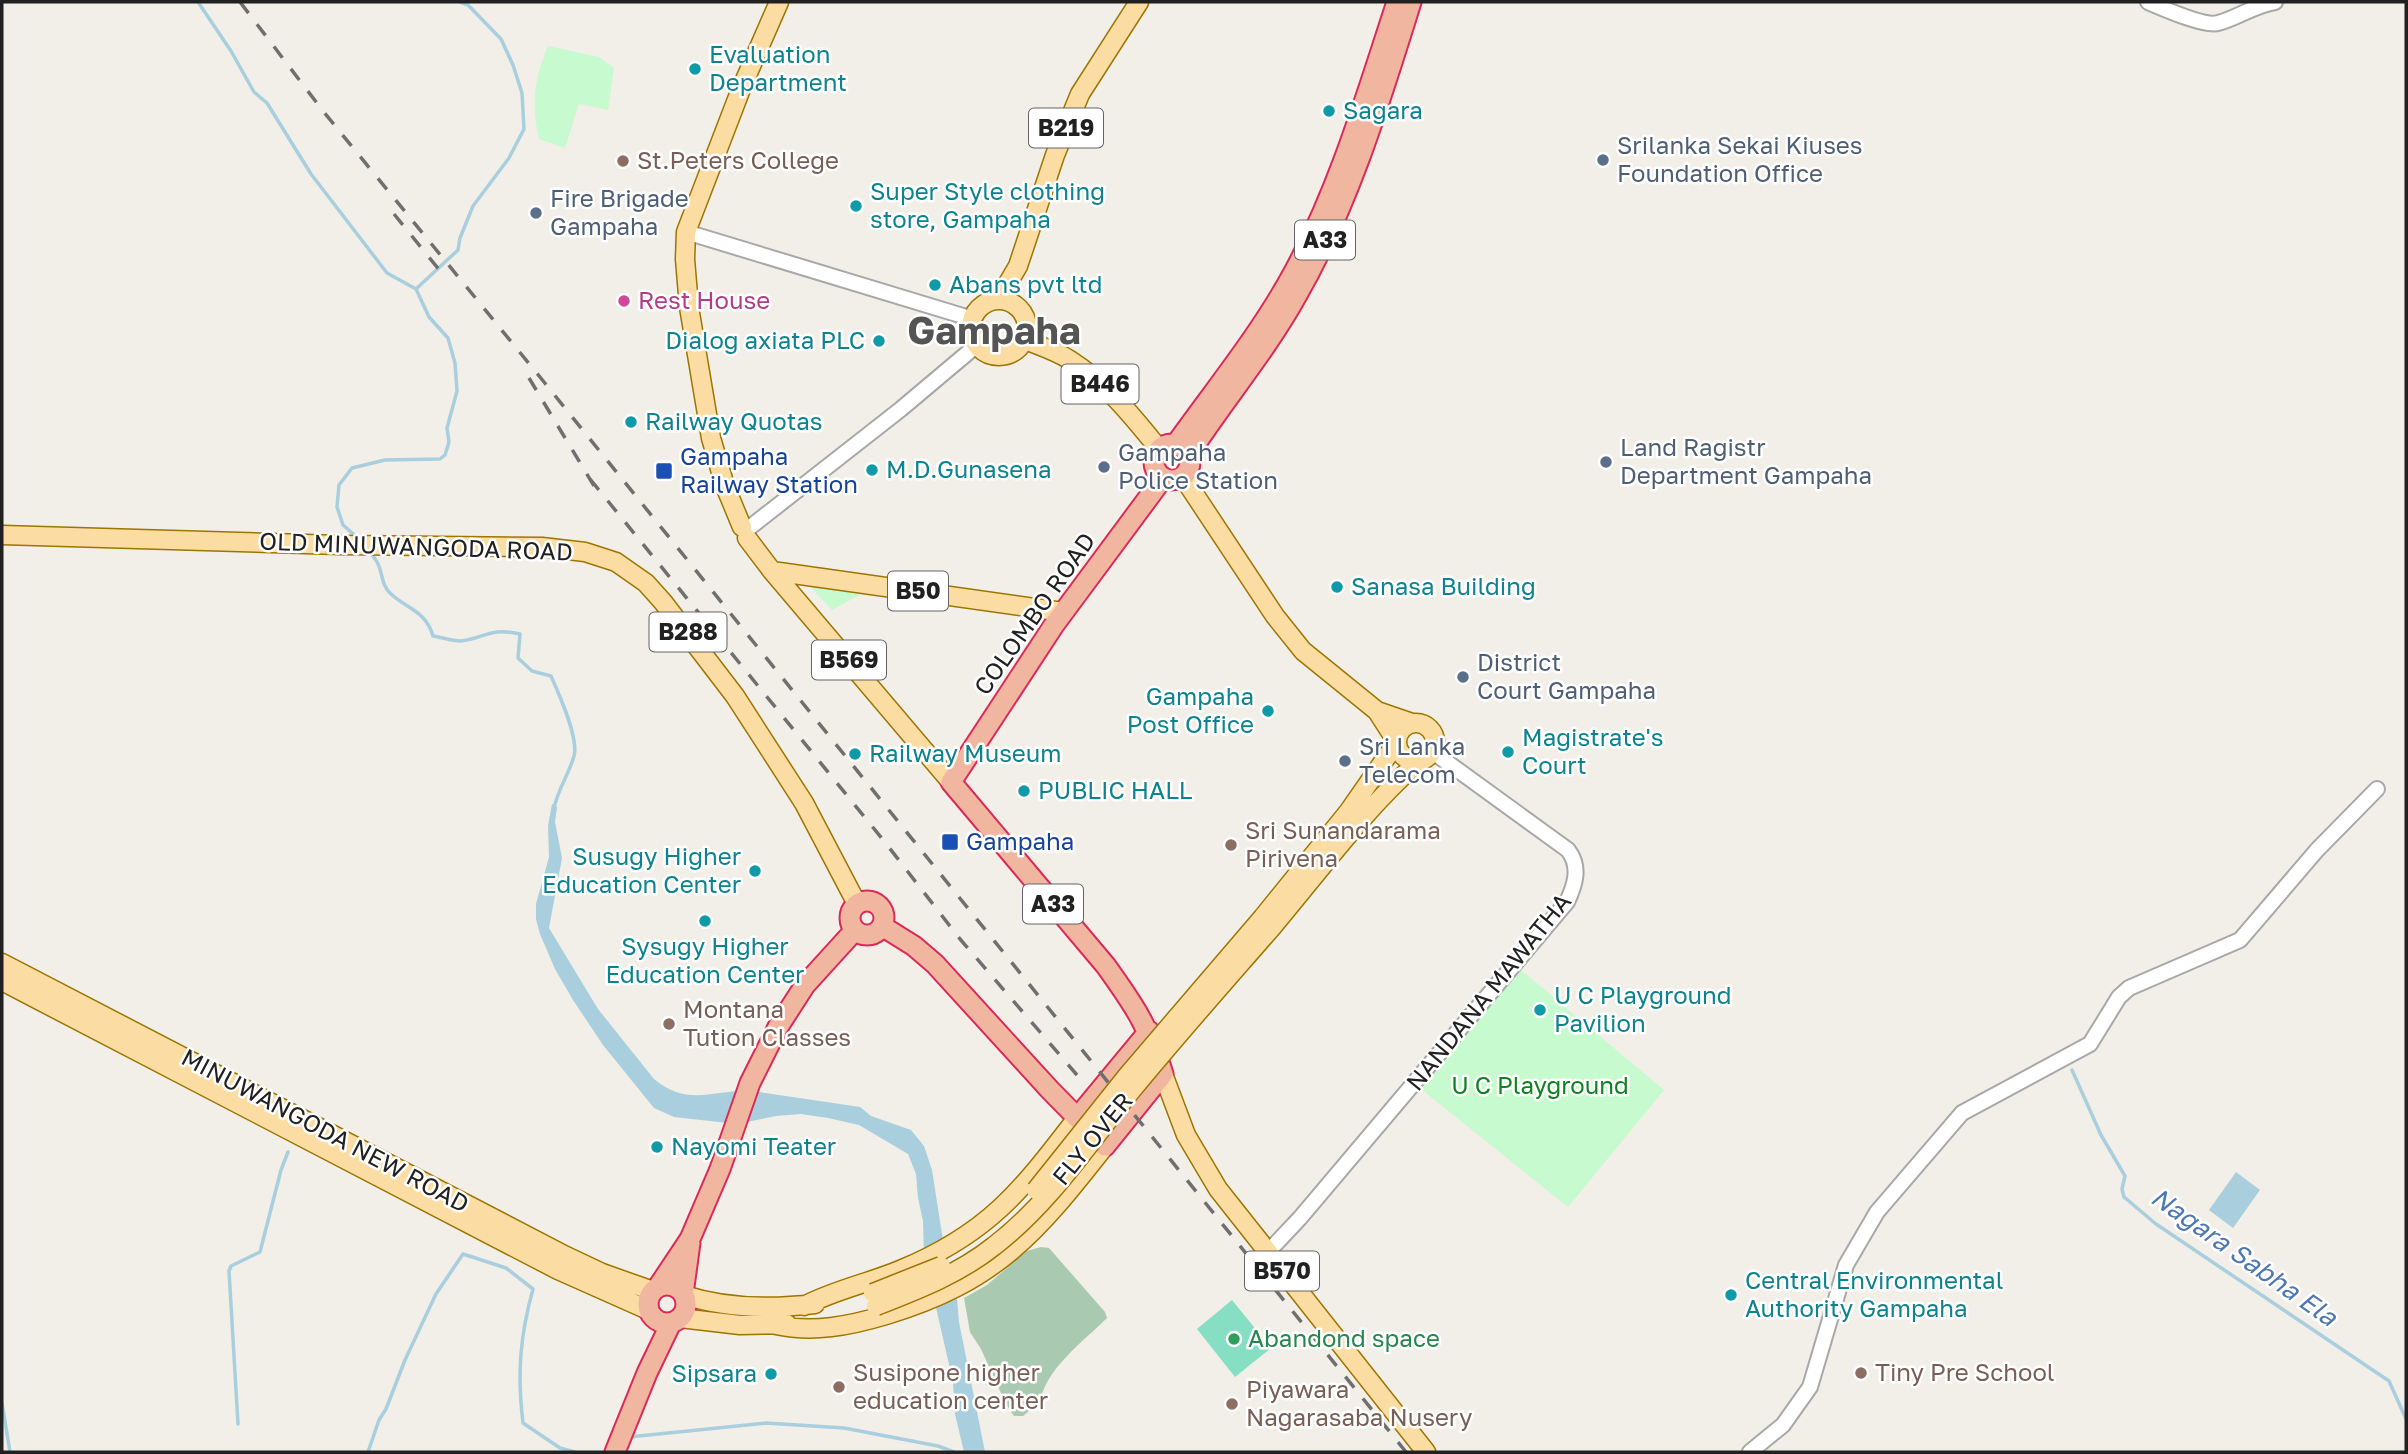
<svg xmlns="http://www.w3.org/2000/svg" width="2408" height="1454" font-family="'Golos Text',sans-serif">
<style>
.cemetery{fill:#a9cab0}
.park{fill:#c7face}
.pitch{fill:#87dfc3}
.water{fill:#a9cede}
.lines{fill:none;stroke-linecap:round;stroke-linejoin:round}
.stream{stroke:#a9cede;stroke-width:3.5}
.tertiary-casing{stroke:#a8a8a8;stroke-width:18}
.primary-casing{stroke:#9d7501;stroke-width:21}
.trunk-casing{stroke:#db2a5a;stroke-width:23}
.tertiary{stroke:#fff;stroke-width:14}
.primary{stroke:#fbdca3;stroke-width:18}
.trunk{stroke:#f1b69f;stroke-width:19}
.rail{stroke:#6f6f6f;stroke-width:3.5;stroke-dasharray:14 14;stroke-linecap:butt}
.primary-bridge-casing{stroke:#9d7501;stroke-width:21;stroke-linecap:butt}
.primary-bridge{stroke:#fbdca3;stroke-width:18}
.culture-dot{fill:#0f9aa8;stroke:#fff;stroke-width:2.5}
.service-dot{fill:#5c6f8a;stroke:#fff;stroke-width:2.5}
.education-dot{fill:#8d6e63;stroke:#fff;stroke-width:2.5}
.hotel-dot{fill:#d1479c;stroke:#fff;stroke-width:2.5}
.transit-dot{fill:#1a4fb4;stroke:#fff;stroke-width:2.5}
.leisure-dot{fill:#2e9e5b;stroke:#fff;stroke-width:2.5}
.labels{text-anchor:middle;stroke-width:5;stroke-linejoin:round;paint-order:stroke}
.shield{fill:#fff;stroke:#646464;stroke-width:2}
.shield-label{font-size:23px;font-weight:bold;fill:#212121}
.culture-label{font-size:24px;fill:#0d838f;stroke:#fff;text-anchor:start}
.service-label{font-size:24px;fill:#4e5e75;stroke:#fff;text-anchor:start}
.education-label{font-size:24px;fill:#785e54;stroke:#fff;text-anchor:start}
.hotel-label{font-size:24px;fill:#b23c85;stroke:#fff;text-anchor:start}
.transit-label{font-size:24px;fill:#164399;stroke:#fff;text-anchor:start}
.street-label{font-size:24px;fill:#212121;stroke:#fff}
.park-label{font-size:24px;fill:#0d821f;stroke:#fff}
.leisure-label{font-size:24px;fill:#27864d;stroke:#fff;text-anchor:start}
.water-label{font-size:26px;font-style:italic;fill:#4d78b2;stroke:#fff}
.town-label{font-size:38px;font-weight:bold;fill:#545454;stroke:#fff}
</style>
<rect width="100%" height="100%" fill="#f1efe8"/>
<!-- cemetery -->
<path class="cemetery" d="M 1041,1247 L 1049,1248 L 1105,1312 L 1107,1318 C 1084,1341 1046,1368 1040,1402 L 1023,1416 L 1014,1416 L 1006,1404 L 981,1349 L 970,1332 L 964,1298 L 987,1285 L 1027,1251 Z"/>
<!-- park -->
<path class="park" d="M 548,46 L 599,57 L 614,68 L 608,110 L 579,104 L 565,148 L 539,139 C 531,104 534,79 548,46 Z
M 801,577 L 870,589 L 832,610 Z
M 1521,970 L 1664,1090 L 1568,1207 L 1421,1089 Z"/>
<!-- pitch -->
<path class="pitch" d="M 1232,1300 L 1271,1348 L 1235,1377 L 1197,1329 Z"/>
<!-- water -->
<path class="water" d="M 552,804 L 557,807 L 555,822 L 562,858 L 549,928 L 598,1009 L 654,1079 C 689,1108 713,1089 752,1091 L 860,1107 L 871,1116 L 911,1130 L 924,1146 L 932,1170 L 942,1234 L 957,1299 L 959,1322 L 985,1452 L 964,1452 L 955,1414 L 953,1382 L 924,1255 L 923,1221 L 918,1198 L 916,1174 L 908,1154 L 859,1125 L 828,1118 L 801,1114 L 776,1116 L 737,1124 L 674,1117 L 654,1108 L 603,1045 L 573,1000 L 555,969 L 540,934 L 536,919 L 536,904 L 549,857 L 548,826 Z
M 2236,1172 L 2260,1190 L 2233,1228 L 2209,1210 Z"/>
<g class="lines">
<!-- stream -->
<path class="stream" d="M 198,2 L 231,51 L 254,92 L 267,103 L 311,174 L 387,273 L 416,289
M 359,539 L 343,525 L 337,507 L 339,485 L 352,468 L 385,460 L 440,459 L 445,455 L 449,442 L 447,428 L 457,391 L 455,363 L 448,338 L 429,317 L 416,289 L 458,250 L 460,238 L 473,206 L 509,158 L 524,129 L 522,93 L 513,65 L 501,39 L 468,5 L 460,2
M 368,550 C 371,554 376,559 378,564 C 383,574 381,585 391,594 C 407,609 426,611 433,636 C 441,637 452,641 460,641 C 486,638 489,627 520,634 L 518,658 L 532,671 L 551,676 C 559,694 579,738 574,756 C 569,774 558,789 554,808
M 2072,1070 L 2101,1135 L 2125,1176 L 2122,1189 L 2124,1197 L 2156,1224 L 2389,1381 L 2406,1419
M 2,1403 L 10,1452
M 238,1424 L 229,1271 L 231,1266 L 260,1252 L 281,1170 L 288,1152
M 629,1437 L 766,1423 L 844,1428 L 938,1446 L 954,1452
M 368,1452 L 379,1420 L 386,1409 L 405,1360 L 436,1294 L 463,1254 L 506,1268 L 533,1289 C 520,1336 517,1374 523,1423 L 560,1448 L 575,1452"/>
<defs>
<path id="tertiary" d="M 2148,2 C 2162,8 2205,27 2218,23 C 2238,18 2254,5 2275,2
M 686,232 L 973,319
M 749,528 L 901,409 L 977,345
M 1267,1253 L 1300,1218 L 1567,902 C 1575,885 1581,867 1568,850 L 1433,752
M 1750,1452 L 1783,1425 L 1810,1387 L 1846,1265 L 1877,1212 L 1962,1113 L 2090,1044 L 2119,997 L 2129,988 L 2240,940 L 2317,850 L 2377,789"/>
<path id="primary" d="M971 328a28 28 0 1 1 56 0a28 28 0 1 1-56 0Z
M 998,300 L 1018,266 L 1055,155 L 1080,94 L 1139,2
M 1025,340 C 1040,346 1056,351 1070,360 C 1106,383 1133,417 1159,449
M 1183,477 L 1275,616 L 1303,651 L 1377,711 L 1412,723
M 742,527 L 725,486 L 711,438 L 689,307 L 685,259 L 686,232 L 741,89 L 779,2
M 2,535 L 340,545 L 542,547 L 585,552 L 616,562 L 646,583 L 663,602 L 735,696 L 804,803 L 857,904
M 747,538 L 772,571 L 951,782
M 772,571 L 1063,612
M1397 742a19 19 0 1 1 38 0a19 19 0 1 1-38 0Z
M 1263,917 L 1349,811 L 1397,742 L 1377,711
M 1273,926 C 1320,870 1364,810 1418,762
M 2,963 L 566,1256 L 602,1273 L 653,1291
M 2,981 L 558,1270 L 648,1310
M 1163,1074 L 1186,1135 L 1218,1189 L 1426,1452
M 684,1295 C 727,1309 771,1309 815,1304
M 804,1306 C 834,1290 869,1283 900,1270 C 988,1234 1021,1191 1077,1118
M 680,1318 L 740,1325 L 787,1324
M 776,1325 C 813,1333 849,1326 886,1315 C 996,1282 1036,1234 1105,1146"/>
<path id="trunk" d="M1154 462a18 18 0 1 1 36 0a18 18 0 1 1-36 0Z
M 1176,444 C 1216,388 1261,333 1294,272 C 1340,187 1367,93 1397,2
M 1189,454 C 1224,400 1266,351 1297,295 C 1349,204 1380,101 1411,2
M850 918a17 17 0 1 1 34 0a17 17 0 1 1-34 0Z
M 882,926 L 914,946 L 935,964 L 1050,1090 L 1105,1146 L 1163,1074 C 1149,1027 1134,1005 1106,966 L 951,782 L 1054,625 L 1163,478
M 1077,1118 L 1149,1031
M648 1304a19 19 0 1 1 38 0a19 19 0 1 1-38 0Z
M 658,1287 L 690,1239 L 720,1169 L 750,1083 L 778,1027 L 805,985 L 855,930
M 683,1294 L 690,1243
M 615,1452 L 647,1373 L 671,1323"/>
</defs>
<!-- tertiary casing -->
<use href="#tertiary" class="tertiary-casing"/>
<!-- primary casing -->
<use href="#primary" class="primary-casing"/>
<!-- trunk casing -->
<use href="#trunk" class="trunk-casing"/>
<!-- tertiary -->
<use href="#tertiary" class="tertiary"/>
<!-- primary -->
<use href="#primary" class="primary"/>
<!-- trunk -->
<use href="#trunk" class="trunk"/>
<!-- rail -->
<path class="rail" d="M 240,2 L 323,111 L 544,382 L 1406,1452
M 394,214 L 445,277
M 529,378 L 594,486
M 590,479 L 884,841 L 960,939 L 1077,1075"/>
<defs>
<path id="primary-bridge" d="M 1036,1190 L 1127,1076 L 1263,917
M 873,1293 L 941,1266
M 876,1306 C 917,1290 959,1274 994,1246 C 1049,1204 1088,1144 1131,1091 C 1177,1035 1226,980 1273,926"/>
</defs>
<!-- primary-bridge casing -->
<use href="#primary-bridge" class="primary-bridge-casing"/>
<!-- primary-bridge -->
<use href="#primary-bridge" class="primary-bridge"/>
</g>
<!-- markers -->
<g class="culture-dot">
<circle cx="695" cy="69" r="7"/>
<circle cx="1329" cy="111" r="7"/>
<circle cx="856" cy="206" r="7"/>
<circle cx="935" cy="285" r="7"/>
<circle cx="879" cy="341" r="7"/>
<circle cx="631" cy="422" r="7"/>
<circle cx="872" cy="470" r="7"/>
<circle cx="1337" cy="587" r="7"/>
<circle cx="1268" cy="711" r="7"/>
<circle cx="1508" cy="752" r="7"/>
<circle cx="855" cy="754" r="7"/>
<circle cx="1024" cy="791" r="7"/>
<circle cx="755" cy="871" r="7"/>
<circle cx="705" cy="921" r="7"/>
<circle cx="1540" cy="1010" r="7"/>
<circle cx="657" cy="1147" r="7"/>
<circle cx="1731" cy="1295" r="7"/>
<circle cx="771" cy="1374" r="7"/>
</g>
<g class="service-dot">
<circle cx="1603" cy="160" r="7"/>
<circle cx="536" cy="213" r="7"/>
<circle cx="1606" cy="462" r="7"/>
<circle cx="1104" cy="467" r="7"/>
<circle cx="1463" cy="677" r="7"/>
<circle cx="1345" cy="761" r="7"/>
</g>
<g class="education-dot">
<circle cx="623" cy="161" r="7"/>
<circle cx="1231" cy="845" r="7"/>
<circle cx="669" cy="1024" r="7"/>
<circle cx="1861" cy="1373" r="7"/>
<circle cx="839" cy="1387" r="7"/>
<circle cx="1232" cy="1404" r="7"/>
</g>
<circle class="hotel-dot" cx="624" cy="301" r="7"/>
<g class="transit-dot">
<rect x="655" y="462" width="18" height="18" rx="3.5"/>
<rect x="941" y="833" width="18" height="18" rx="3.5"/>
</g>
<circle class="leisure-dot" cx="1234" cy="1339" r="7"/>
<g class="labels">
<!-- shield labels -->
<g class="shield">
<rect x="1029" y="108.5" width="74" height="39" rx="5"/>
<rect x="1295" y="220.5" width="60" height="39" rx="5"/>
<rect x="1061.5" y="364.5" width="77" height="39" rx="5"/>
<rect x="888" y="571.5" width="60" height="39" rx="5"/>
<rect x="649.5" y="612.5" width="77" height="39" rx="5"/>
<rect x="812" y="640.5" width="74" height="39" rx="5"/>
<rect x="1023" y="884.5" width="60" height="39" rx="5"/>
<rect x="1245" y="1251.5" width="74" height="39" rx="5"/>
</g>
<g class="shield-label">
<text x="1066" y="136">B219</text>
<text x="1325" y="248">A33</text>
<text x="1100" y="392">B446</text>
<text x="918" y="599">B50</text>
<text x="688" y="640">B288</text>
<text x="849" y="668">B569</text>
<text x="1053" y="912">A33</text>
<text x="1282" y="1279">B570</text>
</g>
<!-- culture labels -->
<g class="culture-label">
<text x="709" y="63">Evaluation<tspan x="709" dy="28">Department</tspan></text>
<text x="1343" y="119">Sagara</text>
<text x="870" y="200">Super Style clothing<tspan x="870" dy="28">store, Gampaha</tspan></text>
<text x="949" y="293">Abans pvt ltd</text>
<text x="865" y="349" text-anchor="end">Dialog axiata PLC</text>
<text x="645" y="430">Railway Quotas</text>
<text x="886" y="478">M.D.Gunasena</text>
<text x="1351" y="595">Sanasa Building</text>
<text x="1254" y="705" text-anchor="end">Gampaha<tspan x="1254" dy="28">Post Office</tspan></text>
<text x="1522" y="746">Magistrate's<tspan x="1522" dy="28">Court</tspan></text>
<text x="869" y="762">Railway Museum</text>
<text x="1038" y="799">PUBLIC HALL</text>
<text x="741" y="865" text-anchor="end">Susugy Higher<tspan x="741" dy="28">Education Center</tspan></text>
<text x="705" y="955" text-anchor="middle">Sysugy Higher<tspan x="705" dy="28">Education Center</tspan></text>
<text x="1554" y="1004">U C Playground<tspan x="1554" dy="28">Pavilion</tspan></text>
<text x="671" y="1155">Nayomi Teater</text>
<text x="1745" y="1289">Central Environmental<tspan x="1745" dy="28">Authority Gampaha</tspan></text>
<text x="757" y="1382" text-anchor="end">Sipsara</text>
</g>
<!-- service labels -->
<g class="service-label">
<text x="1617" y="154">Srilanka Sekai Kiuses<tspan x="1617" dy="28">Foundation Office</tspan></text>
<text x="550" y="207">Fire Brigade<tspan x="550" dy="28">Gampaha</tspan></text>
<text x="1620" y="456">Land Ragistr<tspan x="1620" dy="28">Department Gampaha</tspan></text>
<text x="1118" y="461">Gampaha<tspan x="1118" dy="28">Police Station</tspan></text>
<text x="1477" y="671">District<tspan x="1477" dy="28">Court Gampaha</tspan></text>
<text x="1359" y="755">Sri Lanka<tspan x="1359" dy="28">Telecom</tspan></text>
</g>
<!-- education labels -->
<g class="education-label">
<text x="637" y="169">St.Peters College</text>
<text x="1245" y="839">Sri Sunandarama<tspan x="1245" dy="28">Pirivena</tspan></text>
<text x="683" y="1018">Montana<tspan x="683" dy="28">Tution Classes</tspan></text>
<text x="853" y="1381">Susipone higher<tspan x="853" dy="28">education center</tspan></text>
<text x="1875" y="1381">Tiny Pre School</text>
<text x="1246" y="1398">Piyawara<tspan x="1246" dy="28">Nagarasaba Nusery</tspan></text>
</g>
<!-- hotel labels -->
<g class="hotel-label">
<text x="638" y="309">Rest House</text>
</g>
<!-- transit labels -->
<g class="transit-label">
<text x="680" y="465">Gampaha<tspan x="680" dy="28">Railway Station</tspan></text>
<text x="966" y="850">Gampaha</text>
</g>
<!-- street labels -->
<g class="street-label">
<text transform="translate(416 547) rotate(2)" y="8">OLD MINUWANGODA ROAD</text>
<text transform="translate(1035 614) rotate(-55)" y="8">COLOMBO ROAD</text>
<text transform="translate(1489 992) rotate(-51)" y="8">NANDANA MAWATHA</text>
<text transform="translate(325 1131) rotate(28)" y="8">MINUWANGODA NEW ROAD</text>
<text transform="translate(1093 1139) rotate(-51)" y="8">FLY OVER</text>
</g>
<!-- park labels -->
<g class="park-label">
<text x="1540" y="1094">U C Playground</text>
</g>
<!-- leisure labels -->
<g class="leisure-label">
<text x="1248" y="1347">Abandond space</text>
</g>
<!-- water labels -->
<g class="water-label">
<text transform="translate(2244 1257) rotate(35)" y="9">Nagara Sabha Ela</text>
</g>
<!-- town labels -->
<g class="town-label">
<text x="994" y="344">Gampaha</text>
</g>
</g>
<!-- border -->
<rect width="2408" height="1454" fill="none" stroke="#212121" stroke-width="7"/>
</svg>
